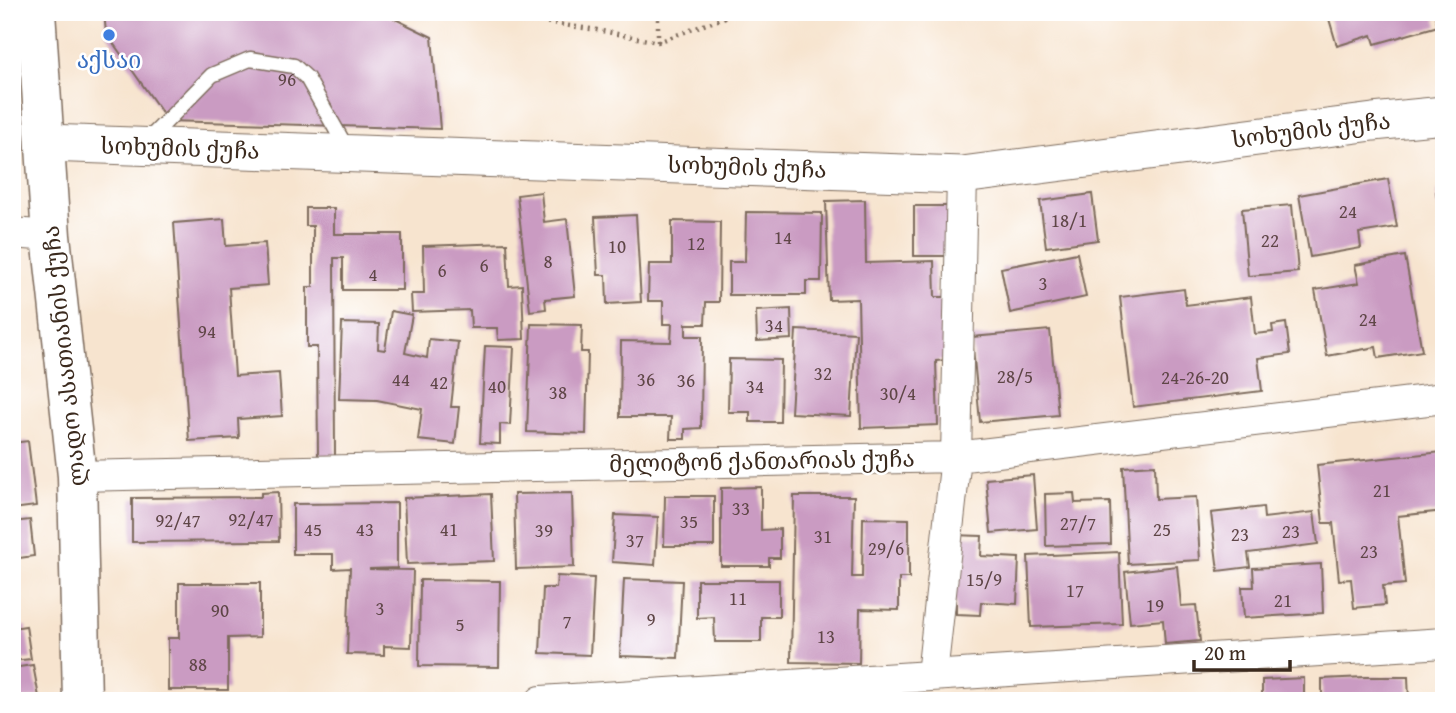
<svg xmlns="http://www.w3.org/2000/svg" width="1456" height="713" font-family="'Gentium Book Plus','Noto Serif Georgian',serif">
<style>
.building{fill:#ca9bc2}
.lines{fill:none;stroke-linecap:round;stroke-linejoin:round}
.service-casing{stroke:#7d6b5c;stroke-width:17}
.minor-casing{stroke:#7d6b5c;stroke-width:32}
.tertiary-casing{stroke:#7d6b5c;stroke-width:39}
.secondary-casing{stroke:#7d6b5c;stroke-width:41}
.path{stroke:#7d6b5c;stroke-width:4.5;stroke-dasharray:2 5;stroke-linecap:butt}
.service{stroke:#fff;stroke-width:14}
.minor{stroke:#fff;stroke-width:30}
.tertiary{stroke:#fff;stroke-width:37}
.secondary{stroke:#fff;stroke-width:38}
.shop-dot{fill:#3f7fe0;stroke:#fff;stroke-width:2.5}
.labels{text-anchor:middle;stroke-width:5;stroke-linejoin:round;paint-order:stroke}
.number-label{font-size:19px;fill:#5f4647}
.shop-label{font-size:23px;fill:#366cbe;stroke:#fff}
.street-label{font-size:23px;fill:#3b2a1e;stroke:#fff}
</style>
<rect width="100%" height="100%" fill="#fff"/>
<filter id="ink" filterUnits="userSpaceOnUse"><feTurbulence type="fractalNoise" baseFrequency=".0143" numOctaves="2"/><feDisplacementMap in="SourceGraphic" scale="14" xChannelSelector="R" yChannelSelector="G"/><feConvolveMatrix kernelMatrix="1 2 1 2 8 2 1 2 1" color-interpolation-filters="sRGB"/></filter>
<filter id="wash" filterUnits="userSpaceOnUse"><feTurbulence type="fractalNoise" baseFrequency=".00686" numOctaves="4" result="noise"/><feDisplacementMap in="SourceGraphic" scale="28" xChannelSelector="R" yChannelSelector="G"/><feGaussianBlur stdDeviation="1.57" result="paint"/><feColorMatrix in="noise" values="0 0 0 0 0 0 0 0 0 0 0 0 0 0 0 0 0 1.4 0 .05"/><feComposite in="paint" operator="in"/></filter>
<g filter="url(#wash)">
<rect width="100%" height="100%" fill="#f7e4cf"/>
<g id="blocks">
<!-- building -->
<path class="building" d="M 104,12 L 381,12 L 432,37 L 440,129 L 168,121 L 106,33 Z
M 1327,12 L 1434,12 L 1438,26 L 1375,44 L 1372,35 L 1337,46 Z
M 1388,179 L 1397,227 L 1359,233 L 1361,248 L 1310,257 L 1299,195 Z
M 1444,191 L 1444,226 L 1442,227 L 1436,192 Z
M 541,192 L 544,222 L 567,219 L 575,296 L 545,299 L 546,309 L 530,311 L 517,195 Z
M 1092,194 L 1098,240 L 1046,247 L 1040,201 Z
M 865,200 L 866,263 L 934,261 L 935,297 L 945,297 L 947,360 L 936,361 L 938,425 L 861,428 L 858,299 L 829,300 L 826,201 Z
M 1292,205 L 1298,272 L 1248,276 L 1242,209 Z
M 914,206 L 951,206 L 951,256 L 914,256 Z
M 306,208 L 334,208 L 334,234 L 402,234 L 402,290 L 343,290 L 343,258 L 334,258 L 335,456 L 318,456 L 317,347 L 307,347 L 307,287 L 313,287 L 313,226 L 306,226 Z
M 746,212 L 822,213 L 821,281 L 806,281 L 806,295 L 729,295 L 729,262 L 745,262 Z
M 636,215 L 641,302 L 607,304 L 606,275 L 598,275 L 595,217 Z
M 224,219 L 226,246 L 265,243 L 268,285 L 229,288 L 235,376 L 279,373 L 282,416 L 238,419 L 239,438 L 189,441 L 174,223 Z
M 672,221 L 720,222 L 719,302 L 706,302 L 705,324 L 686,324 L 686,336 L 702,336 L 701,428 L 685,429 L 685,439 L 670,439 L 671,417 L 620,417 L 621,341 L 671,342 L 672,324 L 663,324 L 663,301 L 648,301 L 649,264 L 672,264 Z
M 507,243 L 509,286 L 522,285 L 524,339 L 498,340 L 497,328 L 471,328 L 470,310 L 412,312 L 411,294 L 424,294 L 423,246 Z
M 1077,253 L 1086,297 L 1010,313 L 1001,268 Z
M 1405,256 L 1422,351 L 1378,358 L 1376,347 L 1327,356 L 1315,290 L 1359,283 L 1355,265 Z
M 1184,289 L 1186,305 L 1251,297 L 1255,334 L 1273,332 L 1272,325 L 1286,323 L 1290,354 L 1258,358 L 1262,391 L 1133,407 L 1120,297 Z
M 12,299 L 15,299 L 21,343 L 12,344 Z
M 791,309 L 792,339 L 757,341 L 756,311 Z
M 391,311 L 412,315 L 405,353 L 427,358 L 429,339 L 458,342 L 451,407 L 459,407 L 455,444 L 418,440 L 422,409 L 377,400 L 339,399 L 342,323 L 379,324 L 378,349 L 385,350 Z
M 531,324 L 582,325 L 581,352 L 588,352 L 586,434 L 527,432 Z
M 796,330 L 856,333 L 851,416 L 791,413 Z
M 1050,330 L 1058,415 L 980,422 L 972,337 Z
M 485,346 L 514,347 L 510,425 L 500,424 L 500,444 L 480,443 Z
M 729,359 L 781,360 L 780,422 L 750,422 L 750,412 L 728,412 Z
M 28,441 L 36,506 L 12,509 L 12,443 Z
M 1442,452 L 1444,511 L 1398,516 L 1405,584 L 1383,586 L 1385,605 L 1354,608 L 1351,579 L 1339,580 L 1333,523 L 1323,523 L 1317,465 Z
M 1155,465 L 1156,499 L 1196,497 L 1200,560 L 1128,564 L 1123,467 Z
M 1033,475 L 1037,529 L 991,533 L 986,479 Z
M 761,487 L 761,530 L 780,529 L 780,558 L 769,558 L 769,566 L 721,566 L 721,488 Z
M 278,492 L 279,541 L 132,542 L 132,498 L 261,497 L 261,493 Z
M 572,493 L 574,567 L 516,569 L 514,494 Z
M 1074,493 L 1075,503 L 1110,502 L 1111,544 L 1046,546 L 1045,494 Z
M 491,494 L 494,561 L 407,564 L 404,498 Z
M 665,496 L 714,496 L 714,546 L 664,546 Z
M 794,496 L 854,496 L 852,577 L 862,577 L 863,518 L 909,519 L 909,578 L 899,578 L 899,610 L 860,609 L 859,663 L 791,662 Z
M 397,503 L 397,568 L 369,569 L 413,570 L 411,647 L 384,646 L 384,655 L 347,654 L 350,568 L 333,569 L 333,554 L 293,554 L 293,504 Z
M 1263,507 L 1264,518 L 1314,512 L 1318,544 L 1248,553 L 1250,567 L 1218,571 L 1211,513 Z
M 615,515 L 658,517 L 655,565 L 612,562 Z
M 30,520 L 34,556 L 12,559 L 12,522 Z
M 952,535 L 982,536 L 981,556 L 1019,558 L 1017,604 L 981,602 L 980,615 L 956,614 L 956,601 L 949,601 Z
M 1119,552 L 1122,624 L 1031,627 L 1028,556 Z
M 1321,564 L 1323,613 L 1244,618 L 1242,587 L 1254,587 L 1253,568 Z
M 1177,566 L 1181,606 L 1196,605 L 1200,641 L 1165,644 L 1163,620 L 1130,623 L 1125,572 Z
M 557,576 L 594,578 L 590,655 L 540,653 L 543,588 L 556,588 Z
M 624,579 L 682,581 L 678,658 L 620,656 Z
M 420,580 L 500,581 L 499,667 L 419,666 Z
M 697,580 L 779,580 L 779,617 L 761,617 L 761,642 L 715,642 L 714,617 L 697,618 Z
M 179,583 L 260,583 L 260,637 L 228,638 L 228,690 L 168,690 L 168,638 L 179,638 Z
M 26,626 L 31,659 L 12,661 L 12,628 Z
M 33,665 L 39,697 L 12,701 L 12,668 Z
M 1365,677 L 1408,677 L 1409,701 L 1322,701 L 1322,679 Z
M 1304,678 L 1304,701 L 1262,701 L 1262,680 Z"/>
</g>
</g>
<g filter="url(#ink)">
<use href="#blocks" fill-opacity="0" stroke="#7d6b5c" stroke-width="2"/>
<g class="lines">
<defs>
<path id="service" d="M 147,141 L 212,75 L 250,59 L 294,66 L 307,78 L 347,149"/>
<path id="minor" d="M 12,233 L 51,236
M 77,476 L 956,457 L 1444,398
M 932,675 L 956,457 L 962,175
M 541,701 L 1444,643"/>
<path id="tertiary" d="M 46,143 L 962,175 L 1373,122 L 1444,115"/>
<path id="secondary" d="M 36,12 L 51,236 L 77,476 L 82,701"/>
</defs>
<!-- service casing -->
<use href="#service" class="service-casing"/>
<!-- minor casing -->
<use href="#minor" class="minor-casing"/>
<!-- tertiary casing -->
<use href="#tertiary" class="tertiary-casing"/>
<!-- secondary casing -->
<use href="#secondary" class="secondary-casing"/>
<!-- path -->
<path class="path" d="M 478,12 L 597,30 L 658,42 L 739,12
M 658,42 L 658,12"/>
<!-- service -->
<use href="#service" class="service"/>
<!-- minor -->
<use href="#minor" class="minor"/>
<!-- tertiary -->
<use href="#tertiary" class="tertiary"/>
<!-- secondary -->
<use href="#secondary" class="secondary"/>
</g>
</g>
<!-- markers -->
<circle class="shop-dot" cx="109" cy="35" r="7"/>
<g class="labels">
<!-- number labels -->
<g class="number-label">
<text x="287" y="86">96</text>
<text x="1348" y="218">24</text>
<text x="1069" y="227">18/1</text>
<text x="783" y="244">14</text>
<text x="1270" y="247">22</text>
<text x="696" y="250">12</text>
<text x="617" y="253">10</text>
<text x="548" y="268">8</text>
<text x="484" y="272">6</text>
<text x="442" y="277">6</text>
<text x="373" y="281">4</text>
<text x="1043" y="290">3</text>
<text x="1368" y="326">24</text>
<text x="774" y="332">34</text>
<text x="207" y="338">94</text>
<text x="823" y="380">32</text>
<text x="1015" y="383">28/5</text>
<text x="1195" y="384">24-26-20</text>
<text x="401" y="386">44</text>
<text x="646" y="386">36</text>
<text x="686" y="387">36</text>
<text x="439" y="389">42</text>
<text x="497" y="393">40</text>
<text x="755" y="393">34</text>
<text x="558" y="399">38</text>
<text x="898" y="400">30/4</text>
<text x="1382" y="497">21</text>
<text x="741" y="515">33</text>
<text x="251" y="526">92/47</text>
<text x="178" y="527">92/47</text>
<text x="689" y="528">35</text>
<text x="1078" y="530">27/7</text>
<text x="313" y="536">45</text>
<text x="365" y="536">43</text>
<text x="449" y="536">41</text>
<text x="1162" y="536">25</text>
<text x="544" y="537">39</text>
<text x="1291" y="538">23</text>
<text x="1240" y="541">23</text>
<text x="823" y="543">31</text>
<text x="635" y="547">37</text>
<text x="886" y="555">29/6</text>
<text x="1369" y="558">23</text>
<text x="984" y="586">15/9</text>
<text x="1075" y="597">17</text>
<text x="738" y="605">11</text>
<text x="1283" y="607">21</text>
<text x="1155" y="612">19</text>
<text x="380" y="615">3</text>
<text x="220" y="617">90</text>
<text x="651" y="626">9</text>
<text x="567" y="628">7</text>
<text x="460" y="631">5</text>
<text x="826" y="643">13</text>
<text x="198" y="671">88</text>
</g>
<!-- shop labels -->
<g class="shop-label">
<text x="109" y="68">აქსაი</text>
</g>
<!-- street labels -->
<g class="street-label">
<text transform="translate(1311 130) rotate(-7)" y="8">სოხუმის ქუჩა</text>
<text transform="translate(180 148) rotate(2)" y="8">სოხუმის ქუჩა</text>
<text transform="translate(747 167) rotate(2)" y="8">სოხუმის ქუჩა</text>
<text transform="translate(64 356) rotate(-96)" y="8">ლადო ასათიანის ქუჩა</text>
<text transform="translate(762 461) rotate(-1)" y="8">მელიტონ ქანთარიას ქუჩა</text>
</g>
</g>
<!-- margin -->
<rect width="1456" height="713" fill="none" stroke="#fff" stroke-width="42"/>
<!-- scale -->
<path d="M1194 660v10h96v-10" fill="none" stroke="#3b2a1e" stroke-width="3.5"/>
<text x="1204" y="660" font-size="21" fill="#3b2a1e" stroke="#ffffff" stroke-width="5" paint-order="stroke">20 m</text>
</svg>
